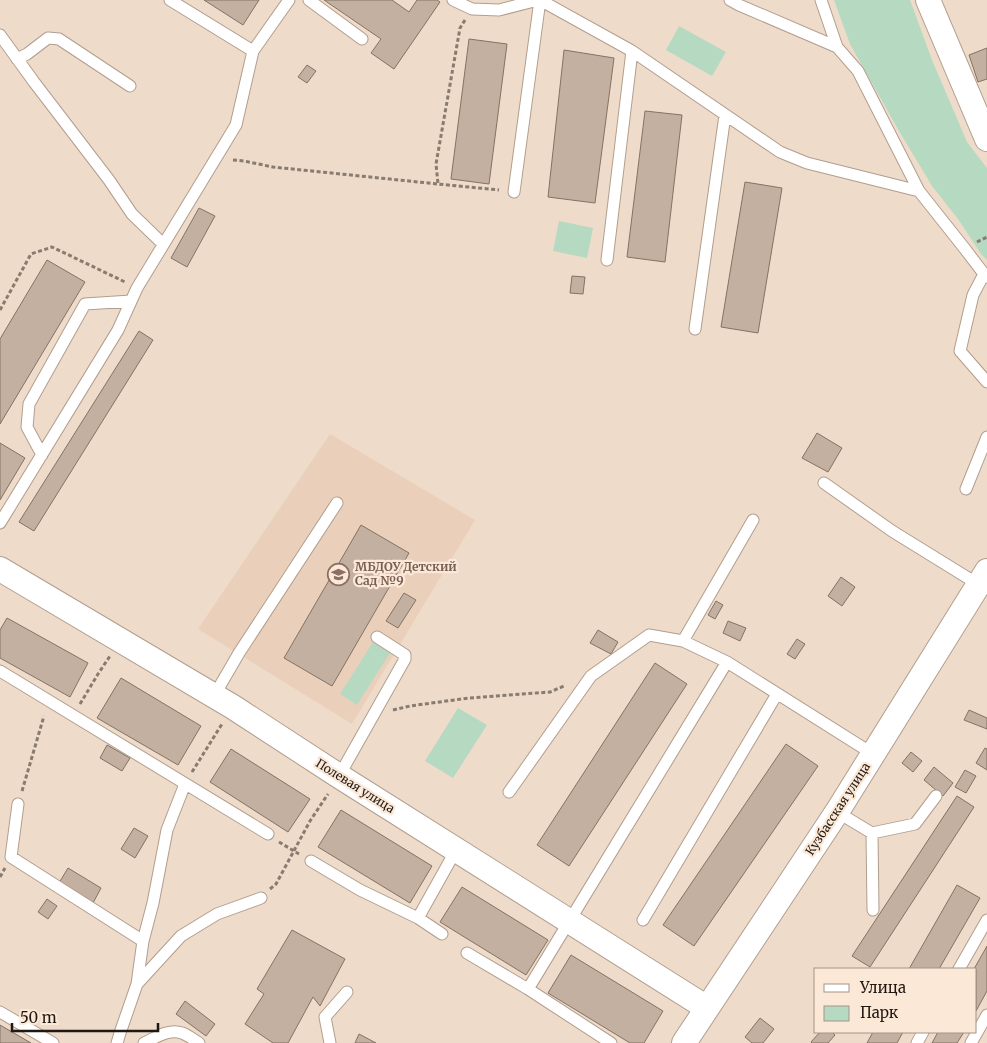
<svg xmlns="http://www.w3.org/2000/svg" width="987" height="1043" font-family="Merriweather,serif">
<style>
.built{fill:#ead0ba}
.green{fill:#b5dac1}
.building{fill:#c3b0a0;stroke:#847263}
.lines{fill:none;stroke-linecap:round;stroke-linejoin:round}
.lane-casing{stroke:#b19e8e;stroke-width:13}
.street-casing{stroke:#b19e8e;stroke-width:26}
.path{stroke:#887b6f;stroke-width:3;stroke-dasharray:4 2.5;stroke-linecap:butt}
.lane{stroke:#fff;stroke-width:11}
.street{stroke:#fff;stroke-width:24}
.labels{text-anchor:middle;stroke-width:4.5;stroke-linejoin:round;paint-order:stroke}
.education-label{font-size:12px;font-weight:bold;fill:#785e54;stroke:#fce8d7;text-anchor:start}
.street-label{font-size:12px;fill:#201913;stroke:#fce8d7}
</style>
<rect width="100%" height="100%" fill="#efdbca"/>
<!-- built -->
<path class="built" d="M 330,434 L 475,520 L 352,724 L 198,629 Z"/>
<!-- green -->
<path class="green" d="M 834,0 L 910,0 L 932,60 L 967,142 L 987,168 L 987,260 L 981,254 L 958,219 L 932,186 L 899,131 L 850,44 Z
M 679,26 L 726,52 L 712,76 L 666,50 Z
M 559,221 L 593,228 L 587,258 L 553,251 Z
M 373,642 L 390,653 L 357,705 L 340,694 Z
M 458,708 L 487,725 L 453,778 L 425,761 Z"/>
<!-- building -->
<path class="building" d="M 204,0 L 259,0 L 243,25 Z
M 324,0 L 392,0 L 409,12 L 417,0 L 437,0 L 440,2 L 394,69 L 371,53 L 381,39 Z
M 469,39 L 507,44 L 489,184 L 451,179 Z
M 987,48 L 987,79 L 978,82 L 969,55 Z
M 564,50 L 614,58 L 595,203 L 548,197 Z
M 307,65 L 316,71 L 307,83 L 298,77 Z
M 645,111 L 682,115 L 665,262 L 627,257 Z
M 745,182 L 782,188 L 758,333 L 721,327 Z
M 199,208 L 215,216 L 187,267 L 171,258 Z
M 47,260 L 85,282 L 0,424 L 0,339 Z
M 572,276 L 585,277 L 583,294 L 570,293 Z
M 139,331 L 153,340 L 34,531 L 19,522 Z
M 817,433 L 842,448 L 828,472 L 802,458 Z
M 0,443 L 25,458 L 0,500 Z
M 361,525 L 409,553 L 332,686 L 284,658 Z
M 841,577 L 855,587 L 842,606 L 828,596 Z
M 404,593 L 416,600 L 398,628 L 386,621 Z
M 716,601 L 723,605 L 715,619 L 708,615 Z
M 7,618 L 88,663 L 70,697 L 0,658 L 0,630 Z
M 728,621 L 746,628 L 740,641 L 723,633 Z
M 598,630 L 618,642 L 611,654 L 590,643 Z
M 797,639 L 805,644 L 795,659 L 787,654 Z
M 655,663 L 687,684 L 569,866 L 537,845 Z
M 121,678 L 201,726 L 178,765 L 97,718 Z
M 969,710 L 987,718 L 987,729 L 964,720 Z
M 786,744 L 818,766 L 694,946 L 663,925 Z
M 107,745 L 130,758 L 122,771 L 100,758 Z
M 985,748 L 987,749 L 987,770 L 976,763 Z
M 231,749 L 310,799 L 288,832 L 210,782 Z
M 911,752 L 922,761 L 913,772 L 902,763 Z
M 934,767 L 953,783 L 943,796 L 924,780 Z
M 965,770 L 976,776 L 966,793 L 955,787 Z
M 957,796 L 974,807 L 870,967 L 852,956 Z
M 341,810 L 432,866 L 410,903 L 318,847 Z
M 134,828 L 148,836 L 135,858 L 121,849 Z
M 68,868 L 101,888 L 93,903 L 59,883 Z
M 957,885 L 980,898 L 939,969 L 909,969 Z
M 462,887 L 548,940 L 526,975 L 440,922 Z
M 47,899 L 57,906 L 48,919 L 38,912 Z
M 292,930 L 345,959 L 320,1006 L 313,997 L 288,1043 L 273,1043 L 245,1024 L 264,994 L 257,989 Z
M 987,946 L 987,991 L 976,1011 L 976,969 L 974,969 Z
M 571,955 L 663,1011 L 644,1043 L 630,1043 L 548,993 Z
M 185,1001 L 215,1024 L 206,1036 L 176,1014 Z
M 760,1018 L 774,1029 L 763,1043 L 752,1043 L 745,1037 Z
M 0,1025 L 31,1043 L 0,1043 Z
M 820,1032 L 832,1032 L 835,1035 L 828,1043 L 812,1043 L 811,1042 Z
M 873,1032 L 903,1032 L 897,1043 L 867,1043 Z
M 938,1032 L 964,1032 L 957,1043 L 932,1043 Z
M 359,1034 L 376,1043 L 355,1043 Z"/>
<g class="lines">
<defs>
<path id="lane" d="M 170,0 L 253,51
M 309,0 L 362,39
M 453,0 L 472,9 L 499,10 L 538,0
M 540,0 L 632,51 L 780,152 L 807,163 L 919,191
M 730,0 L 739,5 L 837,47 L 858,71 L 919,191 L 965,249 L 984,274 L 987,277
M 821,0 L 837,47
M 0,35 L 34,82 L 109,180 L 132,214 L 163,244
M 17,59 L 27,54 L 48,38 L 59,39 L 130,86
M 514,192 L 540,0
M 607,260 L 632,51
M 984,274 L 973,295 L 960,351 L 987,382
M 695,329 L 725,115
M 42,455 L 27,427 L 29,404 L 85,304 L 131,301
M 824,483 L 892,531 L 981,586
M 966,489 L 987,437
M 0,523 L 118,330 L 137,288 L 236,125 L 253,51 L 289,0
M 683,641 L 753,520
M 0,671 L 268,834
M 214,696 L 239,653 L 337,503
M 339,776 L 405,659 L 405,655 L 377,637
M 509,792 L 591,676 L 649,635 L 683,641 L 727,662 L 873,754
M 18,804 L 11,857 L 143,941
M 837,812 L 872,833 L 915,824 L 936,796
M 872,833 L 873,910
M 311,861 L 360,890 L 418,918 L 442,934
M 418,918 L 456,850
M 643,920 L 777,694
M 467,953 L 528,989 L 611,1043
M 959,969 L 987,920
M 137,984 L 181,936 L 217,914 L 261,898
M 528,989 L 727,662
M 0,1012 L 53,1043
M 117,1043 L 120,1033 L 137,984 L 143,941 L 153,903 L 167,830 L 185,784
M 144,1043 C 155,1038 169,1028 182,1033 C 188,1035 194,1040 199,1043
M 330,1043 L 325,1017 L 347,992
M 917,1043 L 923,1032
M 971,1043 L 987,1015"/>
<path id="street" d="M 928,0 L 987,139
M 0,569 L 233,707 L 339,776 L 707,1008
M 684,1043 L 837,812 L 987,571"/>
</defs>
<!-- lane casing -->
<use href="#lane" class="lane-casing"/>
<!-- street casing -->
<use href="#street" class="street-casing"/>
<!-- path -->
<path class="path" d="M 465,20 L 460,28 L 436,164 L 438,184 L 499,190
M 233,160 L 244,161 L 273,167 L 438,184
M 977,242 L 987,237
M 0,310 L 31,254 L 52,247 L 125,282
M 80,704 L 98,674 L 110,656
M 393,710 L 410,706 L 469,698 L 550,692 L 564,686
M 192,772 L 222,724
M 22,791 L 44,716
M 279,842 L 299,854
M 0,877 L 5,868
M 270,889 L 276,884 L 310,821 L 328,794"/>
<!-- lane -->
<use href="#lane" class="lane"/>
<!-- street -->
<use href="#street" class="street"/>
</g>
<!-- icons -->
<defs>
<symbol id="school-ring" viewBox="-11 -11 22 22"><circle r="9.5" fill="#fce8d7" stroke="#8d6e63" stroke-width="1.5"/><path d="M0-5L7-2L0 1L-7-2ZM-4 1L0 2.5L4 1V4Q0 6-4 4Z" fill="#8d6e63"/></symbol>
</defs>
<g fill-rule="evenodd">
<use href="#school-ring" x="326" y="562" width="25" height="25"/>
</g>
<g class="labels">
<!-- education labels -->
<g class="education-label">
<text x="355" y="571">МБДОУ Детский<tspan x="355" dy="14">Сад №9</tspan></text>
</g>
<!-- street labels -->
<g class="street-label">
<text transform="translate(355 786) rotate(32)" y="4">Полевая улица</text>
<text transform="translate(838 809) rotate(-57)" y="4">Кузбасская улица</text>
</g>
</g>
<!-- legend -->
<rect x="814" y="968" width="162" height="65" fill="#fce8d7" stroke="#a49589"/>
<rect x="824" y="984" width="25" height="8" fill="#ffffff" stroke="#a49589"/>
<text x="860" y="993" font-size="15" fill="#201913">Улица</text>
<rect x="824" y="1006" width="25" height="15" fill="#b5dac1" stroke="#a49589"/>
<text x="860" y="1018" font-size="15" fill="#201913">Парк</text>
<!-- scale -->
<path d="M12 1023v8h146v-8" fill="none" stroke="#201913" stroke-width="2.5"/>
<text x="20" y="1023" font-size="15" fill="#201913" stroke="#fce8d7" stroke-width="4" paint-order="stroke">50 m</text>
</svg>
